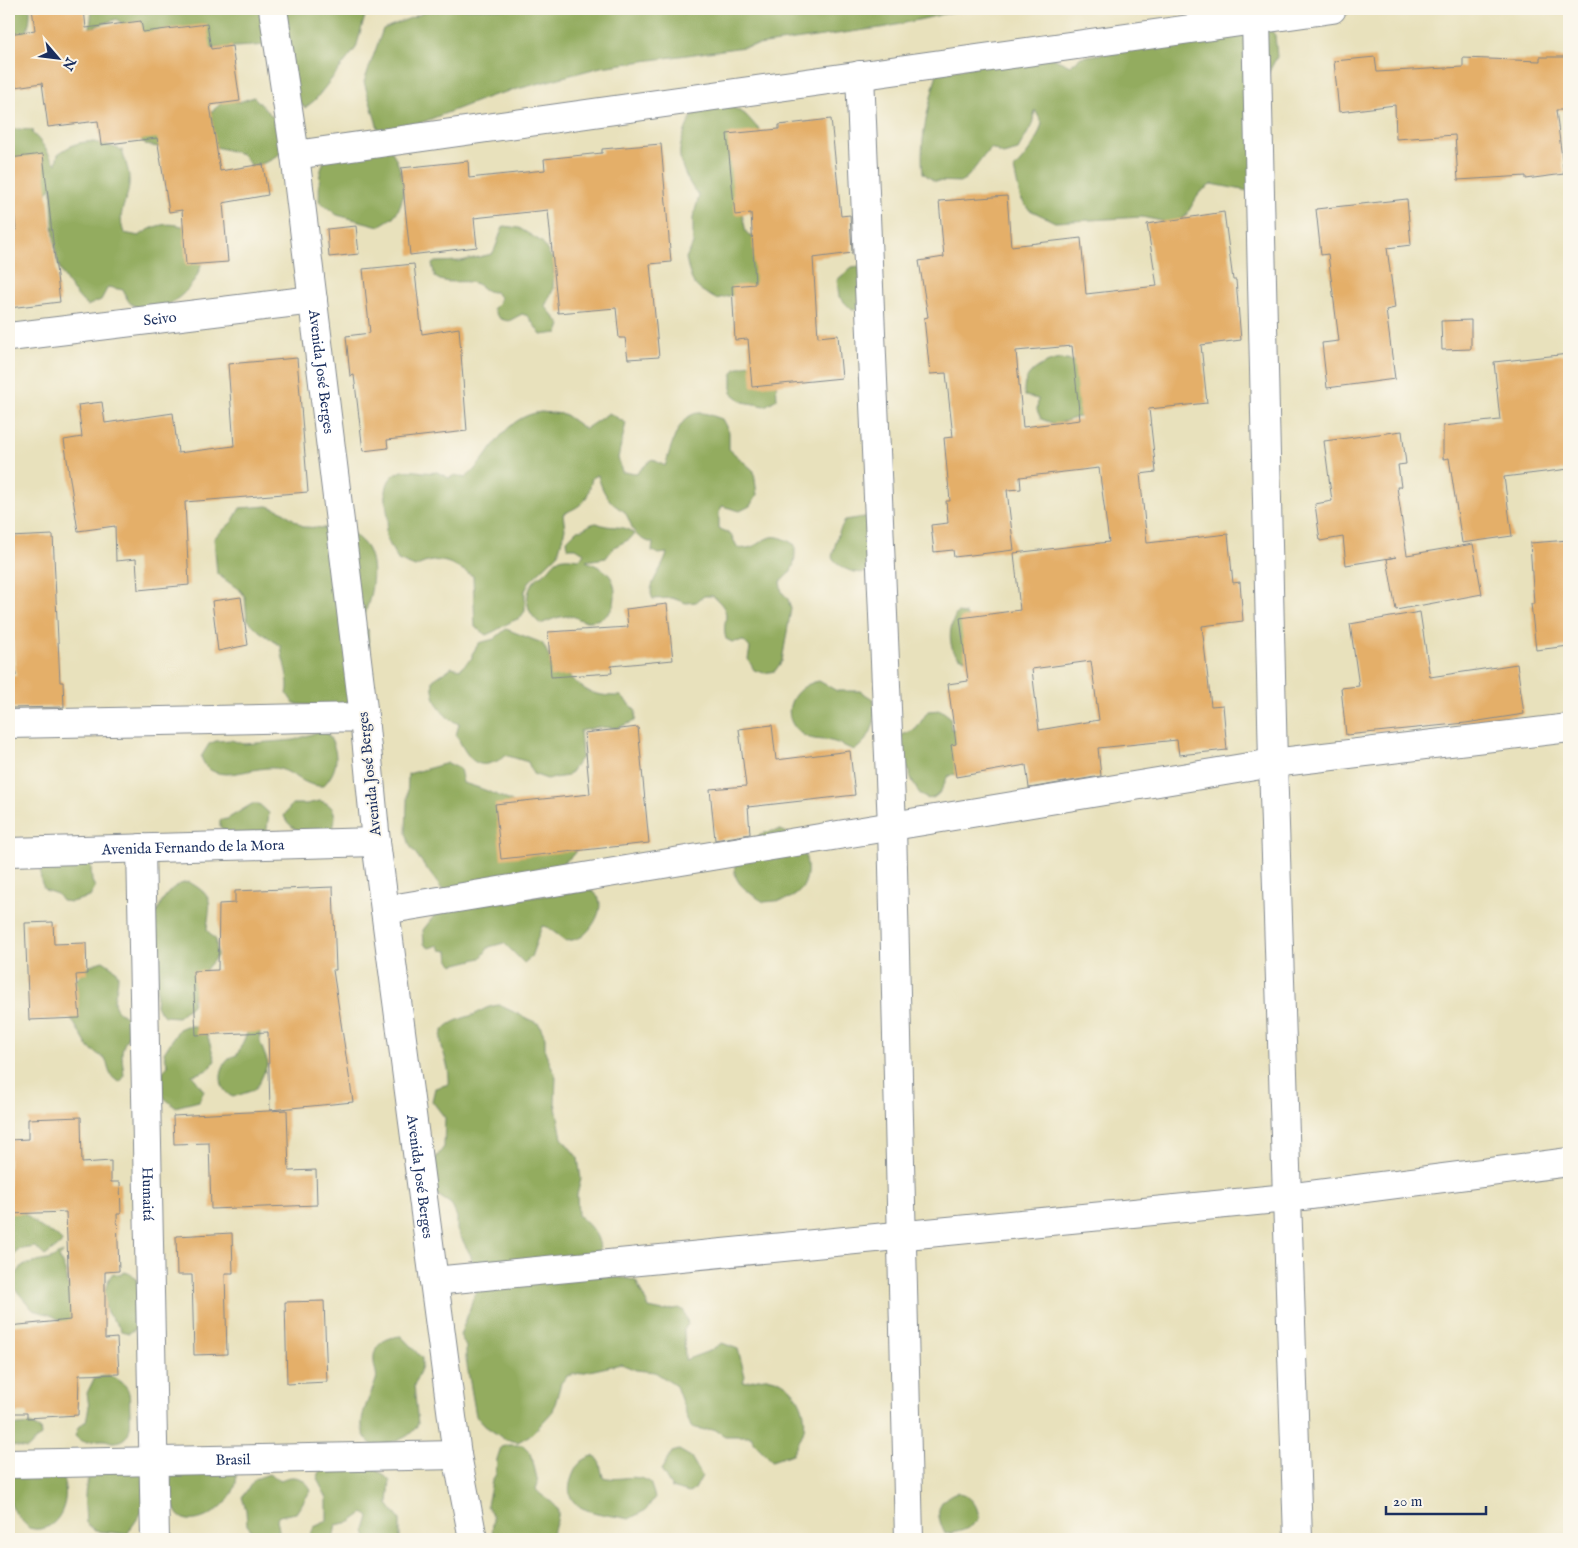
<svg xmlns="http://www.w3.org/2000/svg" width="1578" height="1548" font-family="'IM FELL English',serif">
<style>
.forest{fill:#93ac5e;stroke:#576e5e}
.building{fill:#e4af69;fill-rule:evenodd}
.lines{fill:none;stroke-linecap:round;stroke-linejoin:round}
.street-casing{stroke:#82888d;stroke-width:30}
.secondary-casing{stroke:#82888d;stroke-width:30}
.street{stroke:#fff;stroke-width:28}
.secondary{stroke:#fff;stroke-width:28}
.labels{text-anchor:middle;stroke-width:4;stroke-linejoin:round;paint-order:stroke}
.street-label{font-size:15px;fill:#1b2f5e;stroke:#fbf7ec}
</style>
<rect width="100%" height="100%" fill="#fbf7ec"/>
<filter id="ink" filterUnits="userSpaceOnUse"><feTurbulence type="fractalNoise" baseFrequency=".02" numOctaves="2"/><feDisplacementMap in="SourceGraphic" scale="10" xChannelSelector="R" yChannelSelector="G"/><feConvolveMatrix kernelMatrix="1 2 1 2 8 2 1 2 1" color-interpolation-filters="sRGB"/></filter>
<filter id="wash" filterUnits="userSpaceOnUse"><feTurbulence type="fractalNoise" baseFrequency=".0096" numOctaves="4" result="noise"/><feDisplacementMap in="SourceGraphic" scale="20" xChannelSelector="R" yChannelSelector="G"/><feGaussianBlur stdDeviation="1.12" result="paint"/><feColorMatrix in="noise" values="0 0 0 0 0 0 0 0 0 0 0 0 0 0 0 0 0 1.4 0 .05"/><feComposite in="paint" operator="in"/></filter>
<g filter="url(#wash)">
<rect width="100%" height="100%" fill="#e8e1bc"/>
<!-- forest -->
<path class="forest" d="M 9,9 L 30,9 C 31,28 23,43 9,56 Z
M 92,9 L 367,9 L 356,48 L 315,100 L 305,108 L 285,88 L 268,45 L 151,52 L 117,19 L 90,28 Z
M 433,9 L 967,9 L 887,27 L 601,67 L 491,96 L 381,138 C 400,155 413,196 393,217 C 389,220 383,223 379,226 L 337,215 L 319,201 C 320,191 318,179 321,170 C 329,142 352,119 381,138 L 364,82 L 383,29 Z
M 1270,29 L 1275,35 L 1277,57 L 1266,77 L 1248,191 L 1212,184 L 1200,192 L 1185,217 L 1171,223 L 1142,217 L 1055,222 L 1028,209 L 1020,197 L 1014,169 C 1028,154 1037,142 1042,123 L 1035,110 L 1032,125 L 1018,150 L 1003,154 L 991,148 C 980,159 974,172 962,182 L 934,181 L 923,173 C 919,140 929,105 937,73 L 1044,54 L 1070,66 L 1081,57 Z
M 254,97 L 284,129 L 287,144 C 278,159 268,163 251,166 L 242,154 L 216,147 L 196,170 L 175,150 L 146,145 L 136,135 L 203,119 L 225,100 L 239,102 Z
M 726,104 L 745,114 L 766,137 L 740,204 L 746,232 L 756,241 L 769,265 L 750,291 L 716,299 C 692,286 692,285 686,258 L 693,244 L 693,218 L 699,196 C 690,186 682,170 680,157 C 678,143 690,116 699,106 Z
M 18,129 L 33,130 L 32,133 C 44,143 46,152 56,164 L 58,154 C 83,136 95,141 122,150 C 124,159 129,169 129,178 C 131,200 115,209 124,233 L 139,236 C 157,223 170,221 191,229 C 194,238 202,249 202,258 C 201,289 156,324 130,303 C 127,300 125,294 123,290 L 108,287 L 101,300 L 87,306 C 77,296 67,284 61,271 C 53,255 52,206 52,186 C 34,210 43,214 9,219 L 9,131 Z
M 504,226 L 519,228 L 542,242 L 554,262 L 553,290 L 545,306 L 561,325 L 558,333 L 541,335 L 528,316 L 522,314 L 509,321 C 500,320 497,317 493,309 L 498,304 L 500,297 L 495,292 C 482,292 484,286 474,283 C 461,279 446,286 435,277 L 432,264 L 435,262 L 461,261 L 492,254 C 498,245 498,236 504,226 Z
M 859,266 L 862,309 L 852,310 L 839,297 L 837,280 L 852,267 Z
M 1060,359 L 1078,362 L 1082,416 L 1055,424 L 1041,419 L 1037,410 L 1038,399 L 1025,396 C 1019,375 1042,362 1060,359 Z
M 749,364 L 756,365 L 776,379 L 777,399 L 765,406 L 743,402 L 732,393 L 732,375 L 736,369 Z
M 541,412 L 564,414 L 585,429 L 609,413 L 626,423 L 618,458 L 622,472 L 637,473 L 652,459 L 665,466 C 671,449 678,410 703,413 C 709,414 716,417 722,419 L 729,432 L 729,449 L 754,471 L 757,495 L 750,506 L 740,511 L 722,506 L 719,513 L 719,528 L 731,535 L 738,548 C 764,552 763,523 795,545 C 795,565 795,569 780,582 L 782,592 L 788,599 L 791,609 L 782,661 L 775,671 L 764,673 L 754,670 L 748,659 L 750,648 L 744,641 L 732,642 L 726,639 C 720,618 736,616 713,596 L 704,596 L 696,602 L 686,603 L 672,598 L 653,599 C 645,586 664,568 667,553 L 659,554 L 652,551 L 653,543 C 629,537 635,527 624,511 C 610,505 601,490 598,475 L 592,478 C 587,502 585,504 563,514 L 565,529 L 558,554 L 530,581 L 525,591 L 525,611 L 520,618 C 507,622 498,631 486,635 L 475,627 L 473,576 C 450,563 441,554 415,567 L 398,560 C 394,553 389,544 386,536 C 384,530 389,523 388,517 C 386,502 380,476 403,471 C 414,469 426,474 437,472 L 449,478 L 455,475 L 465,478 C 491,459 501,417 541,412 Z
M 268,506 L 282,511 L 304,527 L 347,529 C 353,534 363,541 367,548 C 379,569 370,605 360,625 L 368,630 L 369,647 L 356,697 L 338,706 L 294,704 L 287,694 C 291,679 282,662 281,646 L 259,631 L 247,619 L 245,597 L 241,591 L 217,574 L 214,538 L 232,522 L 240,508 Z
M 871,516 L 868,572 C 854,575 839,568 832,557 L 838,534 L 845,520 Z
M 597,523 C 611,530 623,523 634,534 L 630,539 L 614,547 L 606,558 L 586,561 C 601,568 614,572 615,592 C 616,612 604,622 584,621 C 579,620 575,616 570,616 C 559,616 550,620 541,624 C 525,613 523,593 536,579 C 539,576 543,575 546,572 C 552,567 555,559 564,558 C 568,557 575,559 580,559 L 584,553 L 576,548 L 568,548 L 567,540 L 577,530 C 586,530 589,523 597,523 Z
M 957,613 L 965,614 L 971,621 L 968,657 L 964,659 C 946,654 948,626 957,613 Z
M 506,629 L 542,643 C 547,649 549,660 554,668 C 559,674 566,673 571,678 C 588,694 597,696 621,696 L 636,711 L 635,721 L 617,728 L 598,727 L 580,731 L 582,757 L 568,776 L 547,779 L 533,774 L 528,762 L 505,755 C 501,760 498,761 491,763 C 472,770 464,749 456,735 L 459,724 C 441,716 431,700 433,680 L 452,667 L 460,669 L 472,658 L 472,654 L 479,643 L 494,639 Z
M 819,681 L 837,691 L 860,691 L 873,699 C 879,718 872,738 855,750 C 849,749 844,745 837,743 C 827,738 814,742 803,735 C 777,717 791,686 819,681 Z
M 941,710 L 950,717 L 951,729 L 958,730 L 964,772 L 948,776 C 944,782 943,791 936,796 C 915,812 903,751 900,741 L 902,735 L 916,729 L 928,711 Z
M 320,731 L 327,733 C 340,752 339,770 323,786 C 305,787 295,773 280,769 C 256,762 213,791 201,757 L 209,744 L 216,741 L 231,740 L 244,744 L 294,740 Z
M 448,763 L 460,769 L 463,783 C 508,795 543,819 581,845 L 571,857 L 559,866 L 543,867 L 529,873 L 500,874 L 444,892 L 410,846 L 406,833 L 408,774 Z
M 320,801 C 339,805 337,823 329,837 C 312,835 291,833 284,816 L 292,804 L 306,804 Z
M 252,804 L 259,804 L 269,813 L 267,829 L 264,836 L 232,835 L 220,827 L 220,820 L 227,819 Z
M 781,830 C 785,832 791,834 795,837 C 809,851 814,884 794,896 C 786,901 774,901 764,902 C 740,888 723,874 744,848 C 755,836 765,831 781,830 Z
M 81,856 L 91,866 L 92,881 L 95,887 L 90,897 L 71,902 L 62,901 L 57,894 L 45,890 C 38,877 39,870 48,858 Z
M 189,882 C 217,898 209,903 207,930 L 216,940 L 217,956 C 201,976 196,979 192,1005 L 178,1017 L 164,1016 L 156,1006 L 159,956 L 151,922 C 162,905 165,885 189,882 Z
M 590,890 C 609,898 597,923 585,934 C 580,939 573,940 566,941 L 547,927 L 542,926 L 531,957 L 524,963 L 504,943 L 489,947 L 481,958 L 453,965 L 449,961 L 448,951 L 441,950 L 438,945 L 429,948 L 424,944 L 423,930 L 434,916 L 434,910 Z
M 103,961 L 115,969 L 118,975 C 118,998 104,1004 129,1019 C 134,1037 121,1041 122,1055 C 122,1063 124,1069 124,1077 L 120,1082 C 109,1078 109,1070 106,1060 L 88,1047 L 64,1006 C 72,985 79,967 103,961 Z
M 499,1005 L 539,1024 L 545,1037 L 545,1051 L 556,1077 L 555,1102 L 562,1138 L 578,1158 L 581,1179 L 577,1195 L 578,1215 C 600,1234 606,1246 593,1274 C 608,1278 622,1276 636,1281 L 649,1308 L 663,1311 L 678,1308 L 684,1311 L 688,1324 L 684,1330 L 685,1360 L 709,1351 L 722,1343 L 738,1349 L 745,1376 L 743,1382 C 752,1381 762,1377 771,1378 C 793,1382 808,1408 804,1429 C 802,1438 796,1446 792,1454 L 772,1461 L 755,1444 L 751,1436 L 725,1436 L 714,1429 L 705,1430 L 691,1427 L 676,1386 L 655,1372 L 636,1370 L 621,1364 L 567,1376 L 561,1383 L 553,1411 L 532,1434 L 518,1442 L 504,1439 L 485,1426 L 476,1416 L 466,1360 L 466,1347 L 460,1335 L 476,1292 L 471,1256 L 457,1230 L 457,1217 L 451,1204 L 433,1192 L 435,1159 L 444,1147 L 445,1118 L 432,1101 L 435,1088 L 449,1084 C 451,1049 419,1030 470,1016 C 483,1012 482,1007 499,1005 Z
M 186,1026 L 201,1026 L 206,1031 L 215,1060 C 210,1071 203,1072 192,1075 L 204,1091 L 199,1101 L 175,1107 L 162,1096 L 163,1071 L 168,1066 L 164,1053 L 179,1029 Z
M 260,1028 L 260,1042 L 268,1063 L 259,1084 L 254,1090 L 233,1097 C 215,1090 218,1059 237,1055 L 249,1029 Z
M 9,1209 C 25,1211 28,1217 39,1226 C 47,1232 55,1233 62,1241 L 61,1244 L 45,1256 L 35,1247 L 17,1250 L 13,1257 L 16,1263 L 9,1271 Z
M 63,1252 L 59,1258 L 65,1270 L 67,1285 L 83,1300 L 69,1325 L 51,1315 L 33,1310 L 10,1283 L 23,1265 L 51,1259 Z
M 125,1272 C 147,1278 140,1306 140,1326 L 129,1333 L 121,1331 C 117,1322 109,1317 107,1312 C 102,1300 105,1282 113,1273 L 120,1275 Z
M 401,1336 L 422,1358 L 422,1366 L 414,1386 L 418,1424 C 409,1441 391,1442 374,1446 C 349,1429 369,1402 376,1380 C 378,1375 374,1368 374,1362 C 372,1344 387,1337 401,1336 Z
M 108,1375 C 116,1378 122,1381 127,1388 C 131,1395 129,1403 130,1411 C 131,1424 132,1440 115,1442 C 111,1443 108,1440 104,1440 C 92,1439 85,1447 75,1436 L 78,1427 L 86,1421 L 89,1407 L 87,1393 L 94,1379 Z
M 30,1424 L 40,1429 L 41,1436 L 27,1449 L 9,1445 L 9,1426 Z
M 509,1445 L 523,1445 L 531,1453 L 538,1483 L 536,1489 C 541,1498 560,1502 558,1516 C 557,1524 552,1531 551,1539 L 492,1539 L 493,1518 L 487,1505 L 492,1481 L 496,1474 L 497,1459 L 501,1447 Z
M 679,1450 L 691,1457 L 702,1476 L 695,1489 L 689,1493 L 672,1488 L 661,1470 L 672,1452 Z
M 593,1456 L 599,1460 L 603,1477 C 622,1482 632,1472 650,1482 L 655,1497 L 646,1510 L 629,1519 C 604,1513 558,1514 572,1477 C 576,1466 581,1459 593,1456 Z
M 369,1466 L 383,1474 L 390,1481 L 388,1504 L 400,1520 L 400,1539 L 367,1539 L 365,1530 L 369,1517 L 364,1513 L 351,1522 L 336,1525 L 333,1539 L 313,1539 L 311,1534 L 314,1527 L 327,1521 L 327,1498 L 317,1479 L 321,1469 Z
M 93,1469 L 147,1474 L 146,1506 L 127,1534 L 95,1531 L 86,1523 C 85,1504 82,1486 93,1469 Z
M 174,1471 L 235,1471 C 245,1498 196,1534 178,1515 C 176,1512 174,1508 172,1504 C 165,1493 169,1483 174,1471 Z
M 59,1472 C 75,1494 60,1537 29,1528 C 14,1514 1,1496 12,1475 Z
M 269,1474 L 281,1480 C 293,1474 305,1477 311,1490 L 296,1513 L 279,1516 L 277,1519 L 279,1530 L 276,1538 L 258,1539 L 247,1525 L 246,1510 L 242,1497 L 255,1479 Z
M 957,1492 C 971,1496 978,1504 979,1519 C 970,1530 959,1532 945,1534 C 936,1515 934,1501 957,1492 Z"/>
<g id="blocks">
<!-- building -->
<path class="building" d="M 32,9 L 84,9 L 86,28 L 141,21 L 143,32 L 207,24 L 211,49 L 232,46 L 240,101 L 210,105 L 220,171 L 263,164 L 268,195 L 223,203 L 228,262 L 186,265 L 182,210 L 169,212 L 157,138 L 101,145 L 98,121 L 48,127 L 42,83 L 9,88 L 9,34 L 35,30 Z
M 1375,57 L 1377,72 L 1463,67 L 1463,58 L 1540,61 L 1540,57 L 1569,57 L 1569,110 L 1556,110 L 1564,174 L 1526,179 L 1526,176 L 1458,180 L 1455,135 L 1396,139 L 1395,105 L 1339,112 L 1334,61 Z
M 831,119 L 841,216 L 850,215 L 852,253 L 813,258 L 818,337 L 838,335 L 842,378 L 752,387 L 748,339 L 735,340 L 732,286 L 755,284 L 751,213 L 735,215 L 727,134 L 779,129 L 779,125 Z
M 661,144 L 671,262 L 650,264 L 659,357 L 628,359 L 625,338 L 619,338 L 616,308 L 558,313 L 548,210 L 474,218 L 477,247 L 410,255 L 401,168 L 468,161 L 469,178 L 545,170 L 544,159 L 602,153 L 602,149 Z
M 43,154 L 60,302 L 9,308 L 9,231 L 16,230 L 9,158 Z
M 1007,196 L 1011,246 L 1081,238 L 1086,294 L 1157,286 L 1147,224 L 1224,212 L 1233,280 L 1236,280 L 1241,340 L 1201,345 L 1207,403 L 1149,409 L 1156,472 L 1140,474 L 1147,543 L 1228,534 L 1233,583 L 1240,582 L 1243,621 L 1202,626 L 1211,706 L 1223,705 L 1227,750 L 1179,755 L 1177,740 L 1098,748 L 1101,776 L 1029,788 L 1026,765 L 956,777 L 951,745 L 956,744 L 948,684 L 968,681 L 960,618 L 1020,610 L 1014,553 L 1109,542 L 1099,468 L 1020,477 L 1021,489 L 1007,490 L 1014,550 L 954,557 L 953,550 L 934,552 L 931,525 L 948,523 L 946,501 L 950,501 L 944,438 L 953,437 L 946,373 L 930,374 L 924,318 L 928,317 L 919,261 L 944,257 L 939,201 ZM 1072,346 L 1080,420 L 1023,427 L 1016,351 ZM 1091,661 L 1099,720 L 1039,730 L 1032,669 Z
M 1407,199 L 1411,245 L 1387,248 L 1395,308 L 1386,310 L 1395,379 L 1327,388 L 1322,343 L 1339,341 L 1328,254 L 1321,255 L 1316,209 Z
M 356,226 L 359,254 L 329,257 L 327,229 Z
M 414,264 L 422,334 L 459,328 L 467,431 L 387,440 L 388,448 L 363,451 L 354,375 L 350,376 L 346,336 L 370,333 L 363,269 Z
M 1471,320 L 1471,349 L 1442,350 L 1441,321 Z
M 1569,354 L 1569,469 L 1504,477 L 1512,536 L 1462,543 L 1449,458 L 1443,459 L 1443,426 L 1500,420 L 1494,362 Z
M 297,358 L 308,492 L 185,502 L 189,585 L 138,590 L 136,559 L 116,561 L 115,526 L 78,531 L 64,440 L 82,437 L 78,405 L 102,402 L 105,423 L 173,413 L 178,453 L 234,446 L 228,364 Z
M 1402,431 L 1406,464 L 1398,465 L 1401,487 L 1397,487 L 1407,555 L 1473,544 L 1482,594 L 1396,610 L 1387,559 L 1396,557 L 1346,565 L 1343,537 L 1320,541 L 1315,504 L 1332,501 L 1324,441 Z
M 53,535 L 60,682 L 63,682 L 64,707 L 9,708 L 9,676 L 16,676 L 9,590 L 9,537 Z
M 1569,540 L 1569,646 L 1536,650 L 1531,604 L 1534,604 L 1530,543 Z
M 241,597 L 248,645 L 218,651 L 212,601 Z
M 667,604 L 673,660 L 611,666 L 612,673 L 551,677 L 548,632 L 628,627 L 626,609 Z
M 1420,612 L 1430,677 L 1517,664 L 1524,714 L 1466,723 L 1346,735 L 1341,688 L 1359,686 L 1350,624 Z
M 772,725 L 776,760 L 850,751 L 855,795 L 748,807 L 748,805 L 750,834 L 715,840 L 710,789 L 746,786 L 739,729 Z
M 638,727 L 649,843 L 501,859 L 495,804 L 590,794 L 584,733 Z
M 333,887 L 336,970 L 333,970 L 353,1102 L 270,1110 L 268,1032 L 196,1035 L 193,971 L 218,970 L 219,904 L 235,903 L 235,891 Z
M 53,922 L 54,944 L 86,943 L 87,974 L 76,975 L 80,1018 L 29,1020 L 25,923 Z
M 287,1110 L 289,1171 L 316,1170 L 317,1205 L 211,1209 L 209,1143 L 174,1144 L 173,1116 Z
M 81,1117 L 82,1163 L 111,1161 L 111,1182 L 120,1182 L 121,1214 L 117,1214 L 119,1271 L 105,1272 L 105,1339 L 117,1338 L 119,1374 L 79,1375 L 78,1415 L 27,1418 L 27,1413 L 9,1413 L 9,1326 L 70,1320 L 66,1212 L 9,1214 L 9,1140 L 28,1139 L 28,1119 Z
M 232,1233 L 233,1273 L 225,1273 L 227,1354 L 194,1355 L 192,1275 L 177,1275 L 176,1236 Z
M 324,1301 L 327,1382 L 287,1384 L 285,1302 Z"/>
</g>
</g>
<g filter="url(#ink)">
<use href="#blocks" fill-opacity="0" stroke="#82888d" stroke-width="1"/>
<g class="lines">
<defs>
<g id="street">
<path id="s1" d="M 273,9 L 295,155 L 364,717"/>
<path d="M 1256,19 L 1273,763 L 1298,1539"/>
<path d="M 860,75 L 892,826 L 909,1539"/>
<path d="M 295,155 L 1332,9"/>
<path id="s2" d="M 9,337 L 313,300"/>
<path id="s3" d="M 141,848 L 155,1539"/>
<path d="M 385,910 L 1273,763 L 1569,728"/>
<path d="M 434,1281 L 1287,1198 L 1569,1162"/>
<path id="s4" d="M 9,1464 L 457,1455"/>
</g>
<g id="secondary">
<path id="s5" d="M 9,724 L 364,717 L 376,842 L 457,1455 L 473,1539"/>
<path id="s6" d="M 9,852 L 376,842"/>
</g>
</defs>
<!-- street casing -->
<use href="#street" class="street-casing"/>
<!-- secondary casing -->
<use href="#secondary" class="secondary-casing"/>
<!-- street -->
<use href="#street" class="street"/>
<!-- secondary -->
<use href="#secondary" class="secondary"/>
</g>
</g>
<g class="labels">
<!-- street labels -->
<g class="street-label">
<text dy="5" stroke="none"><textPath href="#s2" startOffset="152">Seivo</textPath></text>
<text dy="5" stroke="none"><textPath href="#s1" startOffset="366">Avenida José Berges</textPath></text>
<text transform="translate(369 774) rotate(-96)" y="5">Avenida José Berges</text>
<text dy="5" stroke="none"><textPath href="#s6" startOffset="184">Avenida Fernando de la Mora</textPath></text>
<text dy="5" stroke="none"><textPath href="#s5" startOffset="818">Avenida José Berges</textPath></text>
<text dy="5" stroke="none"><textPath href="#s3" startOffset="346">Humaitá</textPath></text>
<text dy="5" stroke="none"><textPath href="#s4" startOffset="224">Brasil</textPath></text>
</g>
</g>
<!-- margin -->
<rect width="1578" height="1548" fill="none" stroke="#fbf7ec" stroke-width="30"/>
<!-- north arrow -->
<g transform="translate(58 58) rotate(118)" stroke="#fbf7ec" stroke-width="4" paint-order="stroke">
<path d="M0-4L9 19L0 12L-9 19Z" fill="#1b2f5e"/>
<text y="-8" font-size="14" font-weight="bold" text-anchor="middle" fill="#1b2f5e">N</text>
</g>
<!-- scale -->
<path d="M1386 1506v8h100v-8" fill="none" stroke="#1b2f5e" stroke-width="2.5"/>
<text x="1393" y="1506" font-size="15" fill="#1b2f5e" stroke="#fbf7ec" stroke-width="4" paint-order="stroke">20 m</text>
</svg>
